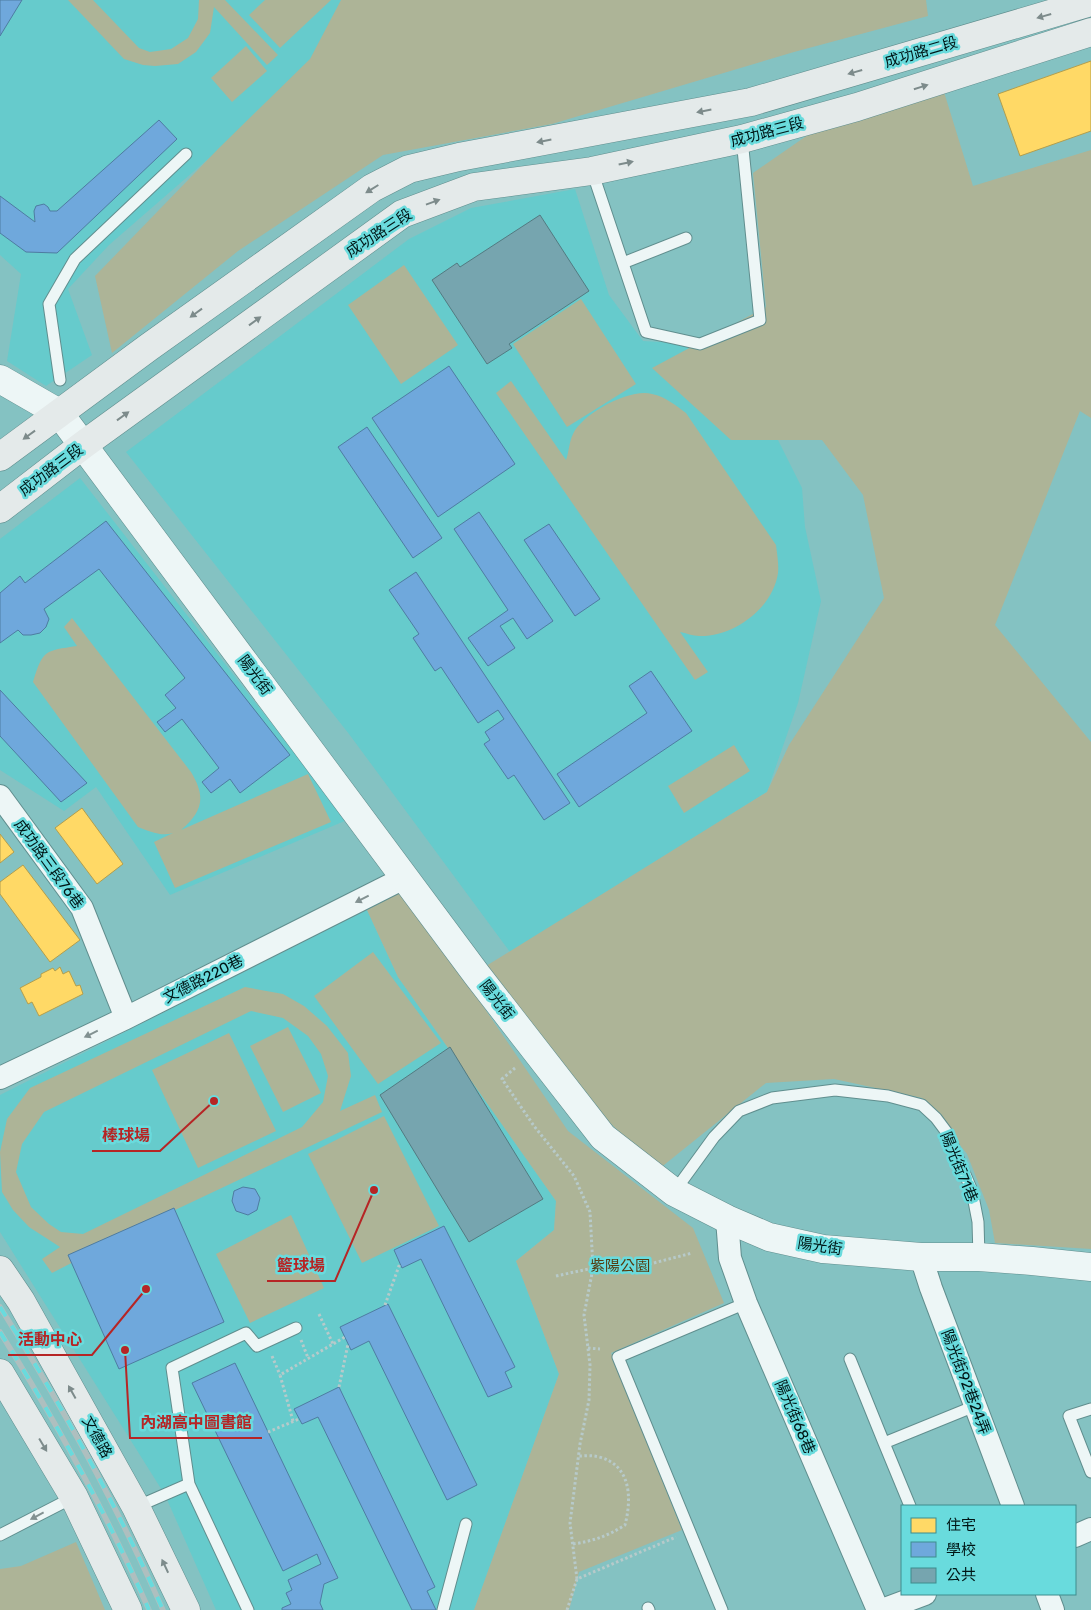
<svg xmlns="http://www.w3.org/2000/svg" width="1091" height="1610" font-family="Rubik,'Noto Sans TC',sans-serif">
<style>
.built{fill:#66cbcc}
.green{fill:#adb497;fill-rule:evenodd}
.homes{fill:#ffd966;stroke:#b29e4e}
.schools{fill:#6fa8dc;stroke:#4e7ca1}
.public{fill:#76a5af;stroke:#537a81}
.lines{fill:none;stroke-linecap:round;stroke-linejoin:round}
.service-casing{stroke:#608e8e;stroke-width:13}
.minor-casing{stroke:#608e8e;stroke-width:24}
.tertiary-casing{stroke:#608e8e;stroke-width:29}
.secondary-casing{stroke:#608e8e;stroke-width:29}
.path{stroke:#b7caca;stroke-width:3;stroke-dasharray:2.5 2.5;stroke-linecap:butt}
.service{stroke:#edf6f6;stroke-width:11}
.minor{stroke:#edf6f6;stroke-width:22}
.tertiary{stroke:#edf6f6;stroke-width:28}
.secondary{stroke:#e4eaea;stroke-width:28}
.rail-casing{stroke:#aebfbf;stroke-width:5.5}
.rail{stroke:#69dbdd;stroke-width:4;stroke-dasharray:11;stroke-linecap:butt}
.oneway{fill:#7d8b8b}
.oneway2{fill:#829191}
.labels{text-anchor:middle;stroke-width:5;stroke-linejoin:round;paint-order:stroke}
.street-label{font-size:15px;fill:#001616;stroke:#69dbdd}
.park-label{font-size:15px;fill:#553c10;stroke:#69dbdd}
.leader{fill:none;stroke:#b62525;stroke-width:2}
.callout-dot{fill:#b62525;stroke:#69dbdd;stroke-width:2}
.callout-label{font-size:16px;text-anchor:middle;font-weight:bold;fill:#b62525;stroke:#69dbdd;stroke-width:5;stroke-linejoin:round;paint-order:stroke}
</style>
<rect width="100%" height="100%" fill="#84c2c2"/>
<!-- built -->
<path class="built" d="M 0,0 L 368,0 L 330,53 L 109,245 L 68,289 L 92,355 L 46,386 L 7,361 L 21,274 L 0,255 Z
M 575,189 L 609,295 L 643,341 L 742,347 L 775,434 L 802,488 L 805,527 L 821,601 L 798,703 L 767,792 L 510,952 L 349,734 L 126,452 L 409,239 L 471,208 Z
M 80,478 L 347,820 L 170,895 L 96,787 L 64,811 L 0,770 L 0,539 Z
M 367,910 L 398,977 L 556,1201 L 554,1230 L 516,1261 L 559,1374 L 474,1610 L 216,1610 L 165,1495 L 0,1232 L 0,1095 Z"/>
<!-- green -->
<path class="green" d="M 68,0 L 93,0 L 139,48 L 150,52 L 171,49 L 188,38 L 198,19 L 199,0 L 225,0 L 278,55 L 267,65 L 214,7 L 210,33 L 196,52 L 178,64 L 155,66 L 143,65 L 124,59 Z
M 265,0 L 331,0 L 280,48 L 249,15 Z
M 341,0 L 926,0 L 928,16 L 794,52 L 552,124 L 383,155 L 238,251 L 112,353 L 95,276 L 219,148 L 310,59 Z
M 246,46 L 267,71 L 232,102 L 211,78 Z
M 944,92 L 973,186 L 1091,150 L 1091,418 L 1080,411 L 995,625 L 1091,742 L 1091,1249 L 995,1243 L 989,1210 L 967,1154 L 922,1098 L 834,1079 L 766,1083 L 659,1169 L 610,1123 L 486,966 L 767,792 L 789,745 L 884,598 L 863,495 L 822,440 L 731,440 L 652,368 L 766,307 L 753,173 L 828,121 Z
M 404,265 L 458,345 L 401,384 L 348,305 Z
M 581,299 L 636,384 L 567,427 L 513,344 Z
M 511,381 L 566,460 C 569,452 569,442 573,434 C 583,413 630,388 652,394 C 666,397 675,405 686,413 L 776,545 C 777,554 779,564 778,573 C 773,608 734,637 699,636 C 693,636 686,633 680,632 L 708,672 L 695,680 L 496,393 Z
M 72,618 L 191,772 C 206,797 203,811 181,830 L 308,774 L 331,822 L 175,888 L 154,842 L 173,833 C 161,837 149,831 138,827 L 33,682 C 43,649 45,651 77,646 L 64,627 Z
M 734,745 L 750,771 L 684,813 L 668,786 Z
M 404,890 L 568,1131 L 693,1228 L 724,1303 L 611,1353 L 682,1530 L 579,1572 L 569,1610 L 474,1610 L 559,1374 L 516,1261 L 554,1230 L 556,1201 L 398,977 L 367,910 Z
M 373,952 L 441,1043 L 378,1084 L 314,996 Z
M 245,987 L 283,994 L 304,1006 L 327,1026 L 348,1053 L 351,1076 L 340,1111 L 375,1095 L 382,1112 L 173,1211 L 52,1273 L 42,1259 L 60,1247 L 29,1227 L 13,1210 L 2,1192 L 0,1152 L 7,1119 L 30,1088 ZM 251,1011 L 283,1018 L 308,1036 L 321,1054 L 328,1076 L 323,1102 L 302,1127 L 83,1234 L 61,1232 L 49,1224 L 31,1207 L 16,1172 L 22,1144 L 44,1112 Z
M 288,1027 L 321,1093 L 283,1112 L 250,1046 Z
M 229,1033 L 276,1131 L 198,1168 L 152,1070 Z
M 384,1116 L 439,1226 L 362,1263 L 308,1154 Z
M 291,1215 L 324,1288 L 250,1323 L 216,1254 Z
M 76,1542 L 105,1610 L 0,1610 L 0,1569 L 21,1566 Z"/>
<!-- homes -->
<path class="homes" d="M 1091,61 L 1091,131 L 1020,156 L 998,94 Z
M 82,808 L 123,864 L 97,884 L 55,828 Z
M 0,834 L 14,852 L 0,863 Z
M 23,865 L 80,940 L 50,962 L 0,894 L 0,882 Z
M 60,967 L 63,974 L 69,971 L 76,986 L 80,985 L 83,994 L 39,1016 L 32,1002 L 28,1004 L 20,988 L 41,977 L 41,974 L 53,968 L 55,971 Z"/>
<!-- schools -->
<path class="schools" d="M 0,0 L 22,0 L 0,36 Z
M 159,120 L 177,139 L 57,253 L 26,252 L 0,233 L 0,196 L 35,222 L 34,211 L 36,206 L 44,204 L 48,207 L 50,211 L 57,211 Z
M 449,366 L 515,464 L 438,517 L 372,418 Z
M 367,427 L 442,538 L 413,558 L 338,447 Z
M 479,512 L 553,621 L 527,639 L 513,618 L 500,626 L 515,648 L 488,666 L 468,638 L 508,610 L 454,529 Z
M 106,521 L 290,755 L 240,793 L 230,779 L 211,793 L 202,782 L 219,768 L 182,719 L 165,732 L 157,722 L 176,708 L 165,695 L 185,678 L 99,569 L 44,609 L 49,619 L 46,627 L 40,633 L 31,635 L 23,635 L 18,630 L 0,643 L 0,593 L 20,576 L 25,583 Z
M 549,524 L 600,599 L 575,616 L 524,540 Z
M 416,572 L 570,803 L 544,820 L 514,775 L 508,779 L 484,744 L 490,740 L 485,732 L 504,719 L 498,710 L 478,723 L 441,667 L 435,671 L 413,638 L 419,634 L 389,590 Z
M 651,671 L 692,731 L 579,807 L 557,774 L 647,713 L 629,686 Z
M 0,690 L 87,783 L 61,802 L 0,736 Z
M 243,1187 L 255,1189 L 260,1198 L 257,1210 L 248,1215 L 236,1211 L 232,1201 L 234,1191 Z
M 174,1208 L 224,1322 L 119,1369 L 68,1255 Z
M 444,1226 L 515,1367 L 505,1372 L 512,1387 L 488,1397 L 421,1259 L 402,1268 L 394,1250 Z
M 388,1304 L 477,1485 L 447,1500 L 369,1341 L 351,1350 L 340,1327 Z
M 235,1363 L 338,1578 L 324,1584 L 320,1603 L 323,1610 L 282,1610 L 282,1608 L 291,1604 L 286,1593 L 292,1590 L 288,1580 L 321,1564 L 317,1554 L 283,1571 L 192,1383 Z
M 339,1387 L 435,1587 L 427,1591 L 436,1610 L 412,1610 L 318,1417 L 302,1424 L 294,1409 Z"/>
<!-- public -->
<path class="public" d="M 540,215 L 589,291 L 509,344 L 512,348 L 487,364 L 432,280 L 457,263 L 460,267 Z
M 450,1047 L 543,1199 L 469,1242 L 380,1095 Z"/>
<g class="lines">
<defs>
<path id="service" d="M 592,171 L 646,332 L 700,344 L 760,320 L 742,139
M 623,263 L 686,238
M 60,380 L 49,304 L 75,259 L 186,154
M 674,1192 L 714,1137 L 739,1111 L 772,1098 L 835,1090 L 888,1096 L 922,1105 L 936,1118 L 948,1134 L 972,1191 L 978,1222 L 979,1257
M 850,1359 L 884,1443 L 975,1406
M 1091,1409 L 1069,1416 L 1091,1472
M 884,1443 L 910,1506
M 189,1484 L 248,1610
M 136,1507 L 189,1484 L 172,1368 L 246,1333 L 257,1346 L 296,1328
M 0,1535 L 74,1497
M 648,1608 L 649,1610
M 443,1610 L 466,1524
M 722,1610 L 618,1357 L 746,1303"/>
<path id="minor" d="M 0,796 L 82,908 L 126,1018
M 0,1078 L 126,1018 L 406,877
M 727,1219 L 730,1258 L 746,1303 L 878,1610
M 921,1257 L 931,1288 L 1013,1506
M 1075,1536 L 1091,1529
M 1047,1594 L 1053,1610
M 882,1610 L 925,1594"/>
<path id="tertiary" d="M 0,379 L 59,413 L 477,975 L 603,1137 L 674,1192 L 727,1219 L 769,1237 L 823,1249 L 921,1257 L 979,1257 L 1032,1261 L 1091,1267"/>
<path id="secondary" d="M 0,457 L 149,347 L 372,188 L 409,169 L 459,157 L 751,102 L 1091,2
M 0,509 L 83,445 L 402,214 L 474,187 L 592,171 L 742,139 L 857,107 L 1091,32
M 0,1270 L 21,1301 L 136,1507 L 186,1610
M 0,1373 L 74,1497 L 128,1610"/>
</defs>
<!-- service casing -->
<use href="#service" class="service-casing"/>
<!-- minor casing -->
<use href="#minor" class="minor-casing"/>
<!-- tertiary casing -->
<use href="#tertiary" class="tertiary-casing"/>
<!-- secondary casing -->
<use href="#secondary" class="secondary-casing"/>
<!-- path -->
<path class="path" d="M 515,1068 L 502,1079 L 534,1126 L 574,1176 L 590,1212 L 593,1268 L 584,1315 L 590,1365 L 589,1400 L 580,1444 L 570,1523 L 577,1579
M 556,1276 L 593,1268 L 623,1271 L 692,1253
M 385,1305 L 400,1263
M 319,1314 L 333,1344
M 301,1340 L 308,1358
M 588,1348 L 600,1349
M 272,1356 L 280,1375
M 339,1387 L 348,1344
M 293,1421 L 280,1375 L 345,1337
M 268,1432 L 299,1419
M 573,1544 C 593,1541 608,1536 625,1525 C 632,1498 631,1465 599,1457 C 592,1455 585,1456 579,1456
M 567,1610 L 577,1579 L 676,1537"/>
<!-- service -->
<use href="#service" class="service"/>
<!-- minor -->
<use href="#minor" class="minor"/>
<!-- tertiary -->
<use href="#tertiary" class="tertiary"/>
<!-- secondary -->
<use href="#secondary" class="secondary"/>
<defs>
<path id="rail" d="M 0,1307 C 61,1404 117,1505 163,1610
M 0,1332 C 55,1420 107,1514 149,1610"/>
</defs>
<!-- rail casing -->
<use href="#rail" class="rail-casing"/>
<!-- rail -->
<use href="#rail" class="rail"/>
</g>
<!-- one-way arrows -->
<defs><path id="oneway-solid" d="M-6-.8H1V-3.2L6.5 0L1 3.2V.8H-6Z" transform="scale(1.25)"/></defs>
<g class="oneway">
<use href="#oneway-solid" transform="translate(1044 16) rotate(164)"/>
<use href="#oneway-solid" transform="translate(855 72) rotate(164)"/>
<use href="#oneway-solid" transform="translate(921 87) rotate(-18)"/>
<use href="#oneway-solid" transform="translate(704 111) rotate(169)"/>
<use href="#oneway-solid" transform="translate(544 141) rotate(169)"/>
<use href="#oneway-solid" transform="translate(626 163) rotate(-12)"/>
<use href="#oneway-solid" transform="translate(372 189) rotate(148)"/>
<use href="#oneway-solid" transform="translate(433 202) rotate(-20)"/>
<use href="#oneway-solid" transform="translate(196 313) rotate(144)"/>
<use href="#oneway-solid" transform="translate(255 321) rotate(-36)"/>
<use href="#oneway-solid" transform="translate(123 416) rotate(-36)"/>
<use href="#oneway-solid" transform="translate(29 435) rotate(144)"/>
<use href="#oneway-solid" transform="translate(72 1392) rotate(-119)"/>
<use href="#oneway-solid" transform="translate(43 1445) rotate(59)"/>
<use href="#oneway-solid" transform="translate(165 1566) rotate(-115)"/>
</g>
<g class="oneway2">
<use href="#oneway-solid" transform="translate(362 899) rotate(153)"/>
<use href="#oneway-solid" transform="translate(91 1034) rotate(154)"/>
<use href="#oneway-solid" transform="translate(37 1516) rotate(152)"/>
</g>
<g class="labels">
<!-- street labels -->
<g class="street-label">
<text transform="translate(921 52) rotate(-16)" y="5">成功路二段</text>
<text transform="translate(767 132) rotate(-15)" y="5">成功路三段</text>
<text transform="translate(379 233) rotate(-33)" y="5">成功路三段</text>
<text transform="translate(51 470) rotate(-37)" y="5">成功路三段</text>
<text transform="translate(255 675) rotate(53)" y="5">陽光街</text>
<text transform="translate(49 864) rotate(54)" y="5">成功路三段76巷</text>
<text transform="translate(203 979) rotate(-27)" y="5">文德路220巷</text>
<text transform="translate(497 1000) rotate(52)" y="5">陽光街</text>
<text transform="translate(959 1167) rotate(68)" y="5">陽光街71巷</text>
<text transform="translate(820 1246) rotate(9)" y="5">陽光街</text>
<text transform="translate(966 1382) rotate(69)" y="5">陽光街92巷24弄</text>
<text transform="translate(795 1417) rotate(67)" y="5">陽光街68巷</text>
<text transform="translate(97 1437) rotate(61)" y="5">文德路</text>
</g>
<!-- park labels -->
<g class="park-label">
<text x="620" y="1271">紫陽公園</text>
</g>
</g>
<!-- callouts -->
<path class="leader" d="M214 1101L160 1151H92M374 1190L335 1281H267M146 1289L92 1355H8M125 1350L130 1438H262"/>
<g class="callout-dot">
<circle cx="214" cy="1101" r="5"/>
<circle cx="374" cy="1190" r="5"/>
<circle cx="146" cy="1289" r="5"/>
<circle cx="125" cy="1350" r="5"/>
</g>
<g class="callout-label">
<text x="126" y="1141">棒球場</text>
<text x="301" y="1271">籃球場</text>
<text x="50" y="1345">活動中心</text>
<text x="196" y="1428">內湖高中圖書館</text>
</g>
<!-- legend -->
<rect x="901" y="1505" width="175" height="90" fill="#69dbdd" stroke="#3f8c8d"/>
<rect x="911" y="1518" width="25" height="15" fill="#ffd966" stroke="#3f8c8d"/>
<text x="946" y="1530" font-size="15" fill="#001616">住宅</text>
<rect x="911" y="1542" width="25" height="15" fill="#6fa8dc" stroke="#3f8c8d"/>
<text x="946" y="1555" font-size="15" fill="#001616">學校</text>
<rect x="911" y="1568" width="25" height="15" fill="#76a5af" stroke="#3f8c8d"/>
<text x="946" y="1580" font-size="15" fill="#001616">公共</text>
</svg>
